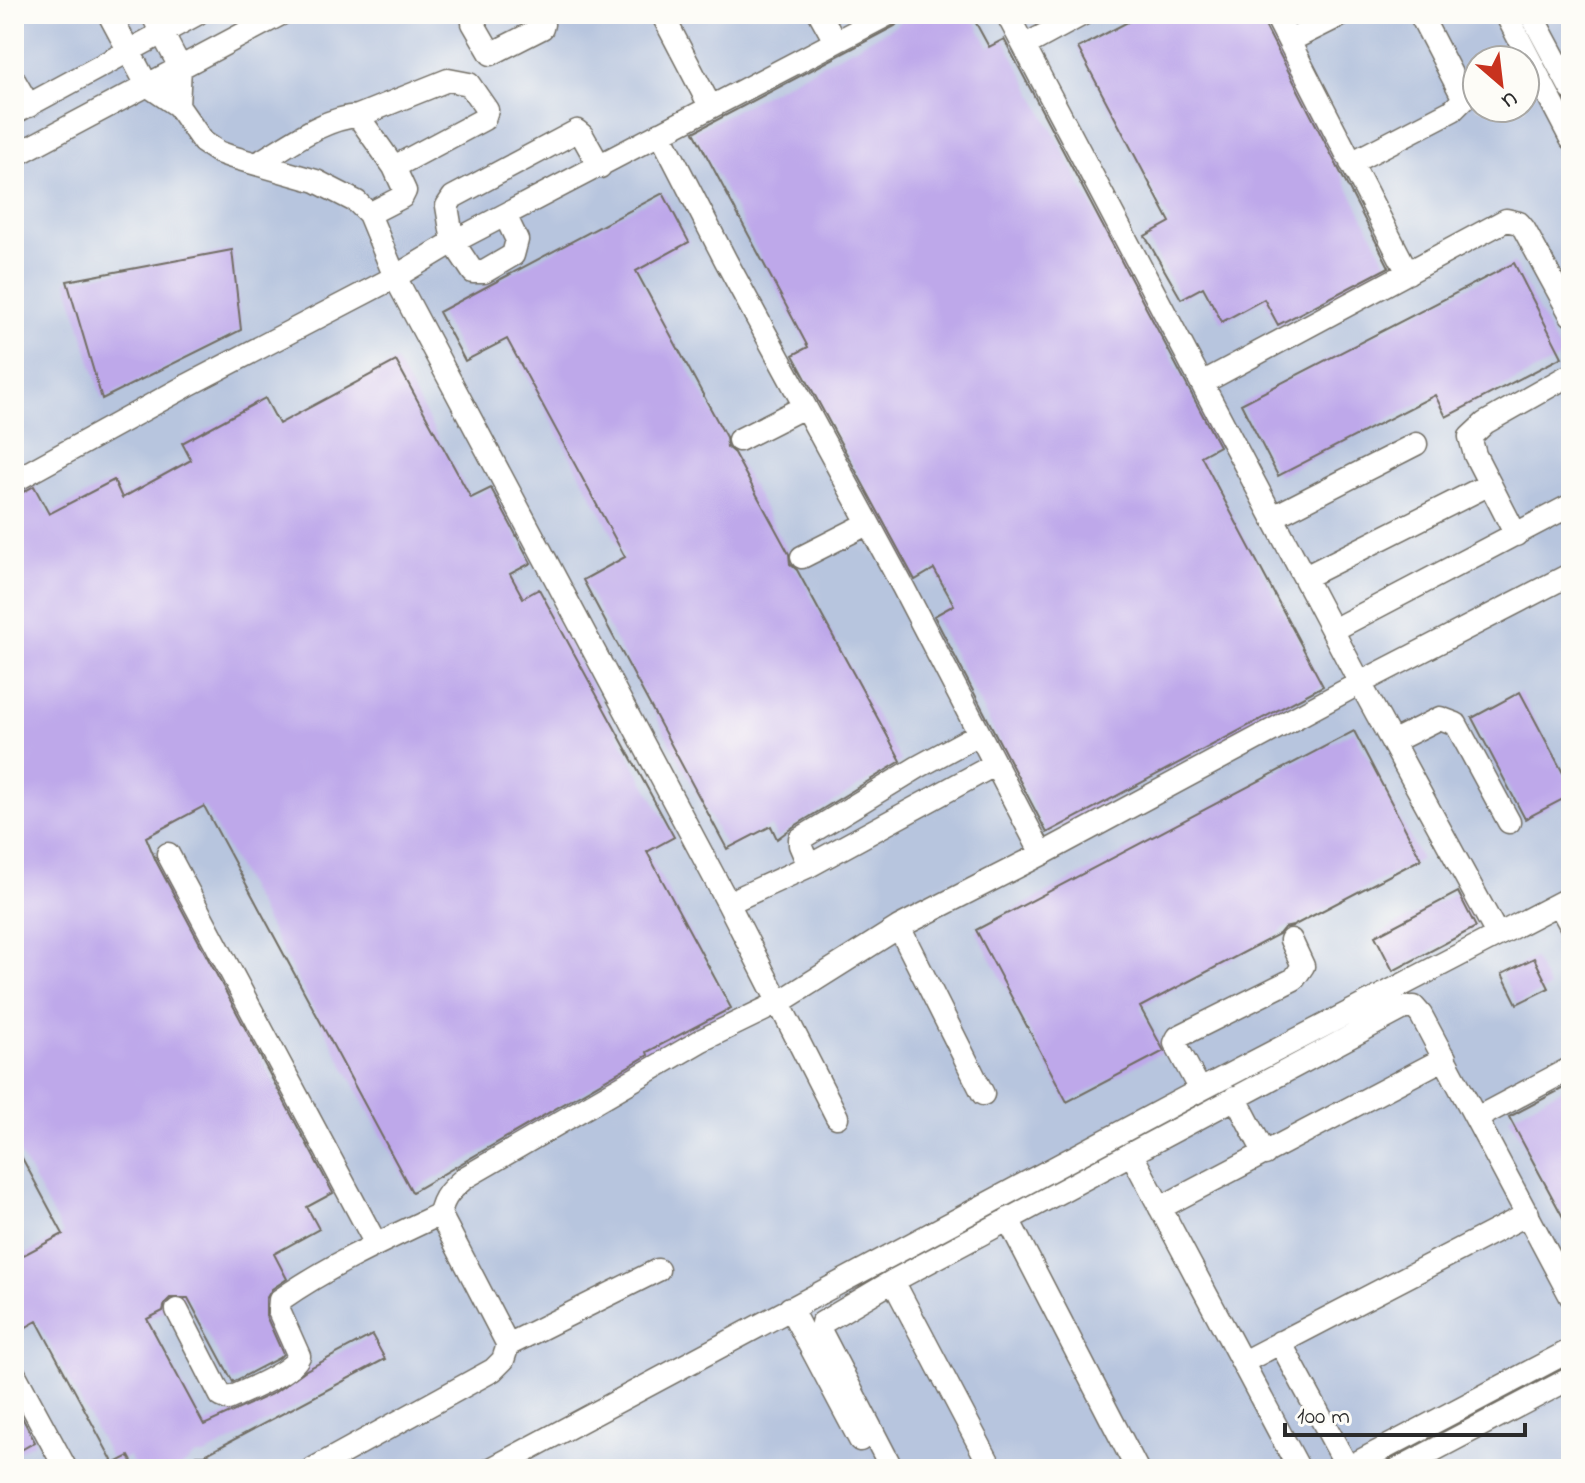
<svg xmlns="http://www.w3.org/2000/svg" width="1585" height="1483" font-family="'Indie Flower',sans-serif">
<style>
.industrial{fill:#b7c5de;fill-rule:evenodd}
.building{fill:#bea8ea}
.lines{fill:none;stroke-linecap:round;stroke-linejoin:round}
.minor-casing{stroke:#716d64;stroke-width:25}
.minor{stroke:#fff;stroke-width:22}
</style>
<rect width="100%" height="100%" fill="#fdfcf7"/>
<filter id="ink" filterUnits="userSpaceOnUse"><feTurbulence type="fractalNoise" baseFrequency=".0125" numOctaves="2"/><feDisplacementMap in="SourceGraphic" scale="16" xChannelSelector="R" yChannelSelector="G"/><feConvolveMatrix kernelMatrix="1 2 1 2 8 2 1 2 1" color-interpolation-filters="sRGB"/></filter>
<filter id="wash" filterUnits="userSpaceOnUse"><feTurbulence type="fractalNoise" baseFrequency=".006" numOctaves="4" result="noise"/><feDisplacementMap in="SourceGraphic" scale="32" xChannelSelector="R" yChannelSelector="G"/><feGaussianBlur stdDeviation="1.8" result="paint"/><feColorMatrix in="noise" values="0 0 0 0 0 0 0 0 0 0 0 0 0 0 0 0 0 1.4 0 .05"/><feComposite in="paint" operator="in"/></filter>
<g filter="url(#wash)">
<rect width="100%" height="100%" fill="#f3e7cf"/>
<!-- industrial -->
<path class="industrial" d="M 14,14 L 1571,14 L 1571,1469 L 14,1469 ZM 1477,60 L 1525,60 L 1525,108 L 1477,108 Z"/>
<g id="blocks">
<!-- building -->
<path class="building" d="M 906,14 L 971,14 L 989,47 L 1004,39 L 1219,446 L 1201,456 L 1323,686 L 1047,833 L 934,616 L 954,605 L 934,569 L 915,580 L 793,355 L 808,347 L 694,132 L 895,26 Z
M 1143,14 L 1259,14 L 1389,267 L 1278,325 L 1264,299 L 1222,322 L 1203,287 L 1181,299 L 1145,236 L 1170,222 L 1078,48 Z
M 663,193 L 689,242 L 636,271 L 726,437 L 727,447 L 734,453 L 789,554 L 790,564 L 797,570 L 901,761 L 793,827 L 777,839 L 771,826 L 727,849 L 583,580 L 625,557 L 507,339 L 465,361 L 439,312 Z
M 232,250 L 241,330 L 102,399 L 67,281 Z
M 1514,263 L 1562,357 L 1446,417 L 1435,395 L 1278,476 L 1241,404 Z
M 396,361 L 471,498 L 491,488 L 531,563 L 510,574 L 523,598 L 539,589 L 674,837 L 647,852 L 731,1008 L 647,1052 L 648,1055 L 412,1192 L 204,806 L 146,837 L 156,861 L 333,1193 L 307,1207 L 319,1229 L 274,1254 L 287,1279 L 272,1289 L 266,1299 L 266,1316 L 283,1354 L 279,1358 L 233,1382 L 188,1298 L 170,1298 L 165,1303 L 163,1311 L 147,1319 L 204,1425 L 274,1393 L 306,1370 L 372,1335 L 385,1359 L 205,1455 L 196,1455 L 179,1469 L 136,1469 L 129,1456 L 114,1464 L 37,1321 L 19,1331 L 14,1320 L 14,1260 L 63,1234 L 14,1143 L 14,497 L 34,486 L 49,514 L 114,480 L 122,498 L 191,460 L 182,443 L 265,398 L 279,424 Z
M 1520,692 L 1571,788 L 1571,795 L 1525,819 L 1472,718 Z
M 1354,731 L 1421,859 L 1293,926 L 1284,928 L 1279,934 L 1140,1007 L 1164,1051 L 1067,1102 L 976,930 Z
M 1458,892 L 1476,927 L 1393,971 L 1375,936 Z
M 1534,958 L 1549,988 L 1517,1004 L 1502,974 Z
M 1571,1084 L 1571,1232 L 1509,1117 Z
M 14,1402 L 35,1442 L 14,1454 Z"/>
</g>
</g>
<g filter="url(#ink)">
<use href="#blocks" fill-opacity="0" stroke="#716d64" stroke-width="2"/>
<g class="lines">
<defs>
<path id="minor" d="M 109,14 L 147,85 L 178,106 L 203,142 L 218,152 L 232,157 L 316,181 L 357,202 L 369,214 L 395,277 L 728,903 L 837,1117
M 152,14 L 180,67 L 178,106
M 478,14 L 473,17 L 473,23 L 491,54 L 542,28 L 543,24 L 538,14
M 662,14 L 710,106
M 820,14 L 835,41
M 1007,14 L 1360,683 L 1497,934
M 1275,14 L 1408,273
M 1506,14 L 1571,139
M 1531,14 L 1571,89
M 1289,41 L 1343,14
M 1024,46 L 1083,14
M 14,80 L 29,106
M 14,113 L 197,14
M 358,116 L 448,80 L 469,84 L 487,110 L 484,119 L 394,167
M 660,133 L 726,261 L 903,587 L 1042,854
M 14,156 L 281,14
M 258,163 C 289,145 323,118 358,116 L 394,167 L 405,191 L 402,197 L 369,214
M 1351,163 L 1453,110 L 1464,99 L 1420,14
M 505,215 L 517,240 L 513,255 L 484,272 L 473,272 L 453,242 L 447,206 L 453,197 L 577,131 L 582,135 L 600,167
M 1202,383 L 1506,220 L 1519,223 L 1524,229 L 1571,315
M 739,440 L 804,407
M 14,481 L 188,385 L 395,277 L 453,242 L 889,14
M 1273,517 L 1416,444
M 1516,535 L 1475,455 L 1470,437 L 1485,423 L 1566,377
M 802,557 L 867,524
M 1305,577 L 1490,484
M 1333,630 L 1571,505
M 1392,742 L 1440,718 L 1456,724 L 1509,822
M 168,854 L 376,1244
M 809,866 L 800,845 L 800,839 L 918,767 L 979,734
M 728,903 L 809,866 L 994,765
M 1559,904 L 1571,926
M 899,927 L 983,1094
M 1200,1090 L 1175,1043 L 1178,1037 L 1294,979 L 1303,966 L 1291,940
M 1235,1097 L 1265,1154
M 1477,1118 L 1571,1068
M 1131,1153 L 1299,1469
M 1160,1208 L 1445,1058
M 1008,1219 L 1137,1469
M 893,1281 L 992,1469
M 790,1308 L 860,1440
M 177,1310 L 221,1396 L 228,1399 C 245,1391 292,1373 299,1356 L 279,1311 L 280,1300 C 330,1265 385,1240 440,1214 C 443,1196 453,1188 466,1177 L 702,1040 L 780,1002 L 899,927 L 1042,854 L 1360,683 L 1571,574
M 1280,1342 L 1348,1468
M 508,1345 L 658,1270
M 1243,1362 L 1528,1214
M 14,1373 L 66,1469
M 200,1468 L 201,1469
M 313,1469 L 493,1370 L 503,1360 L 508,1345 L 440,1214
M 491,1469 L 1200,1090 L 1571,897
M 892,1469 L 821,1332 L 822,1323 L 893,1281 L 1404,1008 L 1414,1007 L 1421,1015 L 1571,1297
M 1345,1469 L 1571,1350
M 1398,1469 L 1571,1378"/>
</defs>
<!-- minor casing -->
<use href="#minor" class="minor-casing"/>
<!-- minor -->
<use href="#minor" class="minor"/>
</g>
</g>
<!-- margin -->
<rect width="1585" height="1483" fill="none" stroke="#fdfcf7" stroke-width="48"/>
<!-- north arrow -->
<g transform="translate(1501 84) rotate(152)"><circle r="38" fill="#fdfcf7" stroke="#a9a8a5" stroke-width="2"/>
<path d="M0-6L14 30L0 20L-14 30Z" fill="#c8321e"/>
<text y="-12" font-size="22" font-weight="bold" text-anchor="middle" fill="#2b2b2b">U</text>
</g>
<!-- scale -->
<path d="M1285 1423v12h240v-12" fill="none" stroke="#2b2b2b" stroke-width="4"/>
<text x="1297" y="1423" font-size="24" fill="#2b2b2b" stroke="#fdfcf7" stroke-width="6" paint-order="stroke">100 m</text>
</svg>
